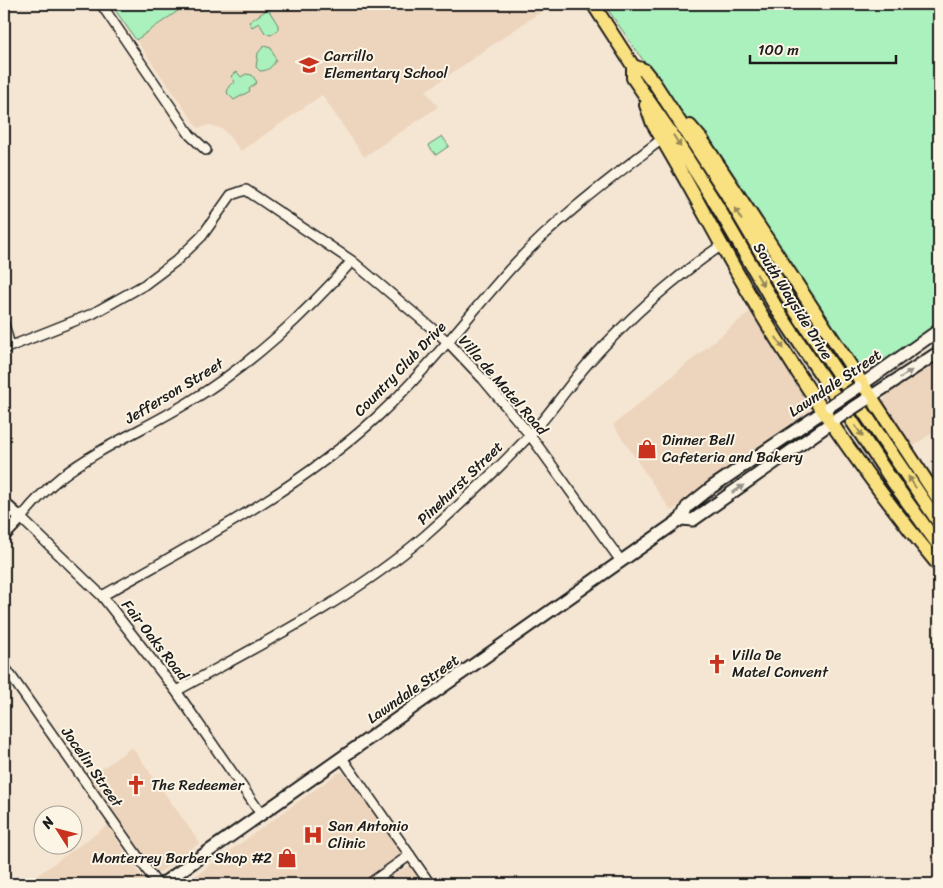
<svg xmlns="http://www.w3.org/2000/svg" width="943" height="888" font-family="Sriracha,sans-serif">
<style>
.built{fill:#edd5bd}
.green{fill:#aaf1bd;stroke:#63866c}
.lines{fill:none;stroke-linecap:round;stroke-linejoin:round}
.minor-casing{stroke:#1c1c1c;stroke-width:12}
.tertiary-casing{stroke:#1c1c1c;stroke-width:14}
.secondary-casing{stroke:#1c1c1c;stroke-width:15}
.primary-casing{stroke:#1c1c1c;stroke-width:16}
.minor{stroke:#fcf5e5;stroke-width:9}
.tertiary{stroke:#fcf5e5;stroke-width:10}
.secondary{stroke:#fcf5e5;stroke-width:11}
.primary{stroke:#f9e181;stroke-width:12}
.secondary-bridge-casing{stroke:#1c1c1c;stroke-width:15;stroke-linecap:butt}
.secondary-bridge{stroke:#fcf5e5;stroke-width:11}
.oneway{fill:#968854}
.oneway2{fill:#97938b}
.labels{text-anchor:middle;stroke-width:4;stroke-linejoin:round;paint-order:stroke}
.poi-label{font-size:15px;fill:#1c1c1c;stroke:#fcf5e5;text-anchor:start}
.street-label{font-size:15px;fill:#1c1c1c;stroke:#fcf5e5}
</style>
<rect width="100%" height="100%" fill="#f5e6d3"/>
<filter id="ink" filterUnits="userSpaceOnUse"><feTurbulence type="fractalNoise" baseFrequency=".02" numOctaves="2"/><feDisplacementMap in="SourceGraphic" scale="10" xChannelSelector="R" yChannelSelector="G"/><feConvolveMatrix kernelMatrix="1 2 1 2 8 2 1 2 1" color-interpolation-filters="sRGB"/></filter>
<g filter="url(#ink)">
<!-- built -->
<path class="built" d="M 188,4 L 552,4 L 426,91 L 438,107 L 364,157 L 322,95 L 241,151 L 223,129 L 210,125 L 198,128 L 136,40 Z
M 753,309 L 812,404 L 810,409 L 671,511 L 613,425 Z
M 938,358 L 939,428 L 911,448 L 883,404 L 883,401 L 889,392 Z
M 132,747 L 200,843 L 159,873 L 153,873 L 87,779 Z
M 343,772 L 400,850 L 400,856 L 395,862 L 364,884 L 184,884 L 338,773 Z
M 108,825 L 145,882 L 141,884 L 25,884 Z
M 408,866 L 415,870 L 424,884 L 380,884 Z"/>
<!-- green -->
<path class="green" d="M 111,4 L 188,4 L 136,40 Z
M 604,4 L 939,4 L 939,324 L 875,367 C 865,370 860,368 853,362 Z
M 268,9 L 278,25 L 278,30 L 271,35 L 265,33 L 259,23 L 252,27 L 249,22 Z
M 264,46 L 271,48 L 276,60 C 272,67 268,71 260,71 L 256,67 L 258,53 Z
M 237,72 L 241,77 L 246,74 L 252,75 L 257,82 L 249,89 L 250,91 L 234,100 L 227,93 L 229,86 L 235,82 L 231,76 Z
M 442,136 L 449,146 L 436,155 L 428,145 Z"/>
<g class="lines">
<defs>
<path id="minor" d="M 101,4 L 190,135 L 206,150
M 4,324 L 10,346
M 4,349 L 92,314 L 144,285 L 176,261 L 202,236 L 231,195 L 246,190 L 352,261 L 447,341 L 483,379 L 530,435 L 621,561
M 102,596 C 197,542 296,491 377,417 C 426,372 466,318 510,269 C 556,219 609,180 662,139
M 4,666 L 157,884
M 176,691 C 261,644 352,599 426,535 C 461,504 497,470 529,436 C 551,413 568,386 589,362 C 629,318 673,278 722,245
M 342,758 L 430,884
M 261,814 L 176,691 L 102,596 L 21,518 C 33,503 46,489 61,477 C 100,447 147,428 189,402 C 252,364 303,316 352,261
M 369,884 L 410,855"/>
<path id="tertiary" d="M 4,503 L 21,518 L 4,536
M 4,883 L 4,884"/>
<path id="secondary" d="M 857,388 L 939,330
M 864,401 L 939,352
M 681,519 L 693,520 L 838,418
M 162,884 L 681,519 L 687,507 L 712,487 L 830,407"/>
<path id="primary" d="M 593,4 L 633,66 L 644,70 L 655,84 L 726,193 L 796,312 L 939,523
M 633,66 L 633,78 L 671,133 L 716,204 L 780,314 L 893,482 L 939,546
M 646,105 L 653,124 C 693,189 726,257 766,322 C 818,407 876,490 939,566
M 690,126 L 702,140 L 939,500"/>
</defs>
<!-- minor casing -->
<use href="#minor" class="minor-casing"/>
<!-- tertiary casing -->
<use href="#tertiary" class="tertiary-casing"/>
<!-- secondary casing -->
<use href="#secondary" class="secondary-casing"/>
<!-- primary casing -->
<use href="#primary" class="primary-casing"/>
<!-- minor -->
<use href="#minor" class="minor"/>
<!-- tertiary -->
<use href="#tertiary" class="tertiary"/>
<!-- secondary -->
<use href="#secondary" class="secondary"/>
<!-- primary -->
<use href="#primary" class="primary"/>
<defs>
<path id="secondary-bridge" d="M 830,406 L 857,388
M 838,418 L 864,401"/>
</defs>
<!-- secondary-bridge casing -->
<use href="#secondary-bridge" class="secondary-bridge-casing"/>
<!-- secondary-bridge -->
<use href="#secondary-bridge" class="secondary-bridge"/>
</g>
<!-- one-way arrows -->
<defs><path id="oneway-solid" d="M-6-.8H1V-3.2L6.5 0L1 3.2V.8H-6Z" transform="scale(1.25)"/></defs>
<g class="oneway">
<use href="#oneway-solid" transform="translate(677 141) rotate(58)"/>
<use href="#oneway-solid" transform="translate(738 214) rotate(-121)"/>
<use href="#oneway-solid" transform="translate(760 280) rotate(60)"/>
<use href="#oneway-solid" transform="translate(780 343) rotate(56)"/>
<use href="#oneway-solid" transform="translate(859 431) rotate(55)"/>
<use href="#oneway-solid" transform="translate(912 482) rotate(-124)"/>
</g>
<g class="oneway2">
<use href="#oneway-solid" transform="translate(906 374) rotate(-32)"/>
<use href="#oneway-solid" transform="translate(738 489) rotate(-34)"/>
</g>
</g>
<!-- icons -->
<defs>
<symbol id="school-bare" viewBox="-9 -9 18 18"><path d="M0-5L7-2L0 1L-7-2ZM-4 1L0 2.5L4 1V4Q0 6-4 4Z" fill="#c8321e" stroke="#fcf5e5" stroke-width="2.5" paint-order="stroke"/></symbol>
<symbol id="shop-bare" viewBox="-9 -9 18 18"><path d="M-5-2.5h2.3a2.7 3.5 0 0 1 5.4 0H5L5.5 6h-11ZM-1.5-2.5h3a1.5 2.3 0 0 0-3 0Z" fill="#c8321e" stroke="#fcf5e5" stroke-width="2.5" paint-order="stroke"/></symbol>
<symbol id="church-bare" viewBox="-9 -9 18 18"><path d="M-1.2-6h2.4v3.5h3.3v2.4h-3.3V6h-2.4V-.1h-3.3v-2.4h3.3Z" fill="#c8321e" stroke="#fcf5e5" stroke-width="2.5" paint-order="stroke"/></symbol>
<symbol id="hospital-bare" viewBox="-9 -9 18 18"><path d="M-5-5h3v3.5h4V-5h3V5h-3V1.5h-4V5h-3Z" fill="#c8321e" stroke="#fcf5e5" stroke-width="2.5" paint-order="stroke"/></symbol>
</defs>
<g fill-rule="evenodd">
<use href="#school-bare" x="295" y="51" width="28" height="28"/>
<use href="#shop-bare" x="633" y="435" width="28" height="28"/>
<use href="#church-bare" x="703" y="650" width="28" height="28"/>
<use href="#church-bare" x="122" y="771" width="28" height="28"/>
<use href="#hospital-bare" x="299" y="821" width="28" height="28"/>
<use href="#shop-bare" x="273" y="844" width="28" height="28"/>
</g>
<g class="labels">
<!-- poi labels -->
<g class="poi-label">
<text x="324" y="61">Carrillo<tspan x="324" dy="17">Elementary School</tspan></text>
<text x="662" y="445">Dinner Bell<tspan x="662" dy="17">Cafeteria and Bakery</tspan></text>
<text x="732" y="660">Villa De<tspan x="732" dy="17">Matel Convent</tspan></text>
<text x="151" y="790">The Redeemer</text>
<text x="328" y="831">San Antonio<tspan x="328" dy="17">Clinic</tspan></text>
<text x="272" y="863" text-anchor="end">Monterrey Barber Shop #2</text>
</g>
<!-- street labels -->
<g class="street-label">
<text transform="translate(793 301) rotate(58)" y="5">South Wayside Drive</text>
<text transform="translate(400 369) rotate(-46)" y="5">Country Club Drive</text>
<text transform="translate(835 383) rotate(-34)" y="5">Lawndale Street</text>
<text transform="translate(503 385) rotate(49)" y="5">Villa de Matel Road</text>
<text transform="translate(174 391) rotate(-31)" y="5">Jefferson Street</text>
<text transform="translate(460 483) rotate(-44)" y="5">Pinehurst Street</text>
<text transform="translate(155 640) rotate(52)" y="5">Fair Oaks Road</text>
<text transform="translate(413 689) rotate(-35)" y="5">Lawndale Street</text>
<text transform="translate(92 767) rotate(55)" y="5">Jocelin Street</text>
</g>
</g>
<!-- margin -->
<rect width="943" height="888" fill="none" stroke="#fcf5e5" stroke-width="20"/>
<rect x="10" y="10" width="923" height="868" fill="none" stroke="#1c1c1c" stroke-width="2" filter="url(#ink)"/>
<!-- north arrow -->
<g transform="translate(58 830) rotate(306)"><circle r="24" fill="#fcf5e5" stroke="#a29e95"/>
<path d="M0-4L9 19L0 12L-9 19Z" fill="#c8321e"/>
<text y="-8" font-size="14" font-weight="bold" text-anchor="middle" fill="#1c1c1c">N</text>
</g>
<!-- scale -->
<path d="M750 55v8h146v-8" fill="none" stroke="#1c1c1c" stroke-width="2.5"/>
<text x="758" y="55" font-size="15" fill="#1c1c1c" stroke="#fcf5e5" stroke-width="4" paint-order="stroke">100 m</text>
</svg>
